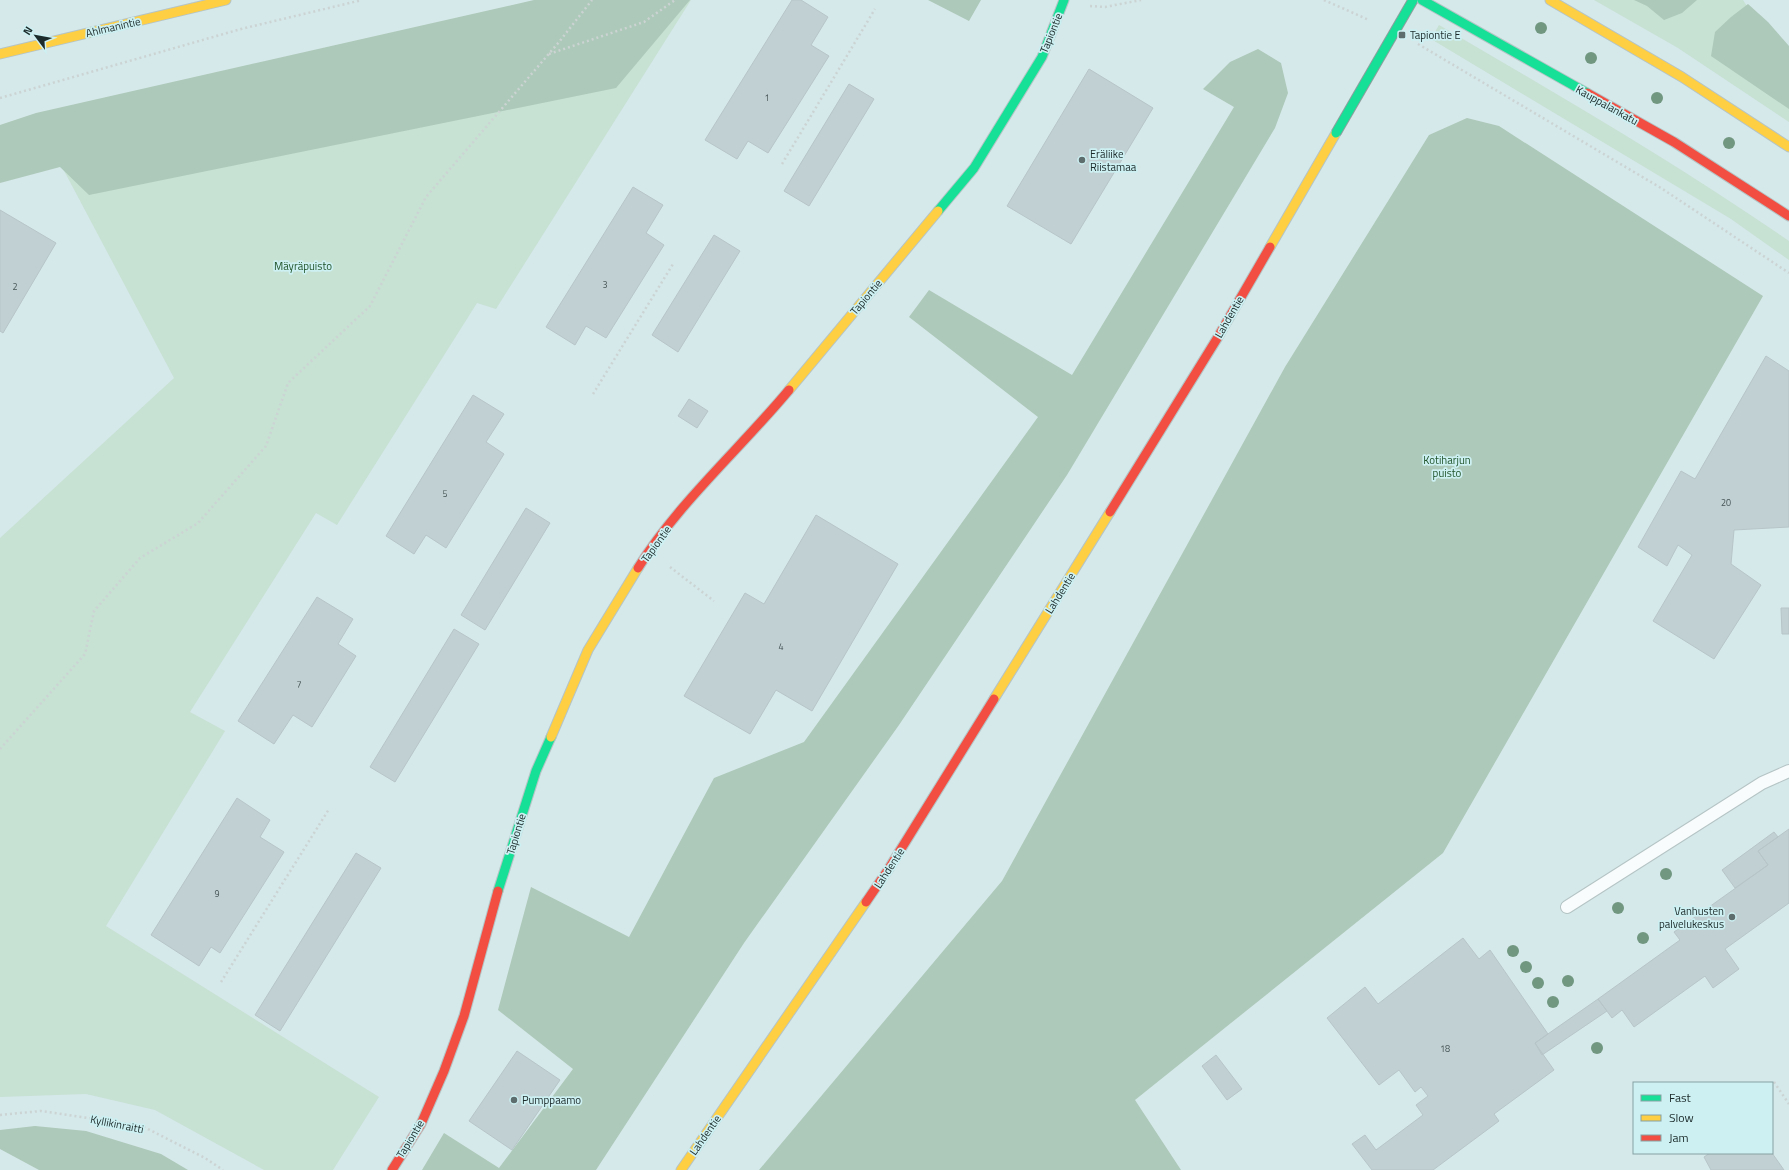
<svg xmlns="http://www.w3.org/2000/svg" width="1789" height="1170" font-family="'Titillium Web',sans-serif">
<style>
.green{fill:#c7e1d3}
.forest{fill:#adc9b9}
.building{fill:#c1d0d3;stroke:#b7c5c8}
.lines{fill:none;stroke-linecap:round;stroke-linejoin:round}
.lane-casing{stroke:#b5c4c5;stroke-width:14}
.fast-casing{stroke:#b5c4c5;stroke-width:11}
.slow-casing{stroke:#b5c4c5;stroke-width:11}
.jam-casing{stroke:#b5c4c5;stroke-width:11}
.path{stroke:#ccd3d3;stroke-width:2.5;stroke-dasharray:2 3;stroke-linecap:butt}
.lane{stroke:#f9fcfc;stroke-width:12}
.fast{stroke:#16e098;stroke-width:9}
.slow{stroke:#ffcf43;stroke-width:9}
.jam{stroke:#f24e42;stroke-width:9}
.fast-bridge-casing{stroke:#8a9f9d;stroke-width:11;stroke-linecap:butt}
.fast-bridge{stroke:#16e098;stroke-width:9}
.tree{fill:#719781}
.poi-dot{fill:#5d6c6d;stroke:#cdf0f2;stroke-width:1.5}
.labels{text-anchor:middle;stroke-width:3.5;stroke-linejoin:round;paint-order:stroke}
.number-label{font-size:9px;fill:#465455}
.street-label{font-size:11px;fill:#1c2a2a;stroke:#cdf0f2}
.poi-label{font-size:11px;fill:#1c2a2a;stroke:#cdf0f2;text-anchor:start}
.park-label{font-size:11px;fill:#20542b;stroke:#cdf0f2}
</style>
<rect width="100%" height="100%" fill="#d5e8ea"/>
<!-- green -->
<path class="green" d="M 671,0 L 691,0 L 496,309 L 477,303 L 337,525 L 316,513 L 190,712 L 225,731 L 106,926 L 379,1097 L 333,1170 L 264,1170 L 155,1110 L 86,1094 L 0,1097 L 0,538 L 174,378 L 61,165 Z
M 1594,0 L 1743,0 L 1750,11 L 1789,51 L 1789,122 L 1678,48 Z
M 1439,25 C 1557,94 1676,163 1789,241 L 1789,260 L 1731,219 L 1431,39 Z"/>
<!-- forest -->
<path class="forest" d="M 534,0 L 690,0 L 616,88 L 89,195 L 60,167 L 0,183 L 0,125 L 36,113 Z
M 928,0 L 981,0 L 969,21 Z
M 1634,0 L 1697,0 L 1682,13 L 1664,20 L 1647,6 Z
M 1748,4 L 1768,22 L 1789,46 L 1789,109 L 1711,56 L 1715,32 L 1731,17 Z
M 1258,49 L 1281,63 L 1288,93 L 1275,128 L 1067,475 L 899,725 L 744,943 L 596,1170 L 422,1170 L 444,1133 L 499,1168 L 573,1069 L 498,1010 L 531,887 L 629,937 L 714,778 L 804,742 L 1038,417 L 909,317 L 929,290 L 1072,375 L 1234,107 L 1203,89 L 1230,62 Z
M 1467,118 L 1499,126 L 1763,296 L 1443,853 L 1135,1100 L 1181,1170 L 759,1170 L 1002,881 L 1285,367 L 1429,135 Z
M 35,1126 L 86,1131 L 161,1154 L 188,1170 L 39,1170 L 0,1149 L 0,1130 Z"/>
<!-- building -->
<path class="building" d="M 792,0 L 801,0 L 828,17 L 811,45 L 829,56 L 768,153 L 748,141 L 737,159 L 705,140 Z
M 1089,69 L 1153,108 L 1071,244 L 1007,206 Z
M 849,84 L 874,99 L 809,206 L 784,191 Z
M 633,187 L 663,205 L 646,233 L 664,245 L 606,338 L 586,326 L 575,345 L 546,327 Z
M 0,210 L 56,243 L 3,333 L 0,331 Z
M 714,235 L 740,251 L 678,352 L 652,335 Z
M 1766,356 L 1789,371 L 1789,527 L 1734,530 L 1731,564 L 1761,585 L 1714,659 L 1653,621 L 1692,555 L 1678,545 L 1667,566 L 1638,547 L 1681,471 L 1695,479 Z
M 473,395 L 504,414 L 486,442 L 504,454 L 446,548 L 426,535 L 414,554 L 386,536 Z
M 689,399 L 708,411 L 697,428 L 678,416 Z
M 526,508 L 550,523 L 485,630 L 461,615 Z
M 816,515 L 898,564 L 812,711 L 776,690 L 750,734 L 684,696 L 745,593 L 764,604 Z
M 317,597 L 353,619 L 338,644 L 356,656 L 312,727 L 293,715 L 274,744 L 238,721 Z
M 1781,608 L 1789,608 L 1789,634 L 1782,634 Z
M 454,629 L 479,644 L 395,782 L 370,767 Z
M 237,798 L 270,820 L 260,837 L 284,852 L 220,953 L 211,947 L 199,966 L 151,935 Z
M 1789,829 L 1789,903 L 1725,949 L 1739,969 L 1713,988 L 1705,976 L 1634,1027 L 1622,1010 L 1612,1018 L 1598,999 L 1680,940 L 1674,932 L 1768,865 L 1758,851 Z
M 1774,832 L 1778,837 L 1758,851 L 1768,865 L 1735,888 L 1722,870 Z
M 356,853 L 381,868 L 280,1031 L 255,1015 Z
M 1463,938 L 1479,959 L 1490,950 L 1548,1034 L 1535,1043 L 1554,1070 L 1494,1114 L 1499,1121 L 1433,1170 L 1372,1170 L 1352,1144 L 1365,1135 L 1376,1150 L 1423,1115 L 1416,1105 L 1428,1096 L 1421,1087 L 1415,1092 L 1399,1070 L 1379,1085 L 1327,1018 L 1365,987 L 1378,1004 Z
M 1598,999 L 1607,1011 L 1542,1055 L 1535,1043 Z
M 517,1051 L 560,1080 L 512,1150 L 469,1121 Z
M 1216,1055 L 1242,1089 L 1227,1100 L 1202,1066 Z
M 1710,1153 L 1772,1153 L 1784,1170 L 1711,1170 L 1704,1157 Z"/>
<g class="lines">
<defs>
<path id="lane" d="M 1567,907 L 1762,783 L 1789,771"/>
<path id="fast" d="M 1422,0 L 1587,93
M 938,211 L 974,168 L 1042,57 L 1064,0
M 498,891 L 536,771 L 551,737"/>
<path id="slow" d="M 1550,0 L 1682,77 L 1789,147
M 0,54 L 226,0
M 1270,247 L 1336,133
M 789,390 L 938,211
M 994,699 L 1110,512
M 551,737 L 588,650 L 638,568
M 681,1170 L 866,902"/>
<path id="jam" d="M 1587,93 L 1674,142 L 1789,216
M 1110,512 L 1218,337 L 1270,247
M 638,568 C 679,502 740,449 789,390
M 866,902 L 888,870 L 994,699
M 392,1170 L 421,1124 L 444,1071 L 464,1016 L 498,891"/>
</defs>
<!-- lane casing -->
<use href="#lane" class="lane-casing"/>
<!-- fast casing -->
<use href="#fast" class="fast-casing"/>
<!-- slow casing -->
<use href="#slow" class="slow-casing"/>
<!-- jam casing -->
<use href="#jam" class="jam-casing"/>
<!-- path -->
<path class="path" d="M 1324,0 L 1369,20
M 1090,6 L 1105,7 L 1141,0
M 1418,44 L 1661,188 L 1789,273
M 549,54 L 644,22 L 675,0
M 0,98 L 241,29 L 362,0
M 782,164 L 875,9
M 593,394 L 673,264
M 670,567 L 714,601
M 0,749 L 85,654 L 94,611 L 140,558 L 198,523 L 266,446 L 288,383 L 370,306 L 426,197 L 559,42 L 592,0
M 221,982 L 329,809
M 1774,1082 L 1789,1104
M 0,1115 L 41,1111 L 142,1126 L 205,1158 L 223,1170"/>
<!-- lane -->
<use href="#lane" class="lane"/>
<!-- fast -->
<use href="#fast" class="fast"/>
<!-- slow -->
<use href="#slow" class="slow"/>
<!-- jam -->
<use href="#jam" class="jam"/>
<defs>
<path id="fast-bridge" d="M 1336,133 L 1413,0"/>
</defs>
<!-- fast-bridge casing -->
<use href="#fast-bridge" class="fast-bridge-casing"/>
<!-- fast-bridge -->
<use href="#fast-bridge" class="fast-bridge"/>
</g>
<!-- trees -->
<g class="tree">
<circle cx="1541" cy="28" r="6"/>
<circle cx="1591" cy="58" r="6"/>
<circle cx="1657" cy="98" r="6"/>
<circle cx="1729" cy="143" r="6"/>
<circle cx="1666" cy="874" r="6"/>
<circle cx="1618" cy="908" r="6"/>
<circle cx="1643" cy="938" r="6"/>
<circle cx="1513" cy="951" r="6"/>
<circle cx="1526" cy="967" r="6"/>
<circle cx="1568" cy="981" r="6"/>
<circle cx="1538" cy="983" r="6"/>
<circle cx="1553" cy="1002" r="6"/>
<circle cx="1597" cy="1048" r="6"/>
</g>
<!-- markers -->
<g class="poi-dot">
<rect x="1398" y="31" width="8" height="8" rx="2"/>
<circle cx="1082" cy="160" r="4"/>
<circle cx="1732" cy="917" r="4"/>
<circle cx="514" cy="1100" r="4"/>
</g>
<g class="labels">
<!-- number labels -->
<g class="number-label">
<text x="767" y="101">1</text>
<text x="605" y="288">3</text>
<text x="15" y="290">2</text>
<text x="445" y="497">5</text>
<text x="1726" y="506">20</text>
<text x="781" y="650">4</text>
<text x="299" y="688">7</text>
<text x="217" y="897">9</text>
<text x="1445" y="1052">18</text>
</g>
<!-- street labels -->
<g class="street-label">
<text transform="translate(113 27) rotate(-13)" y="4">Ahlmanintie</text>
<text transform="translate(1051 33) rotate(-68)" y="4">Tapiontie</text>
<text transform="translate(1607 105) rotate(29)" y="4">Kauppalankatu</text>
<text transform="translate(866 297) rotate(-50)" y="4">Tapiontie</text>
<text transform="translate(1229 317) rotate(-60)" y="4">Lahdentie</text>
<text transform="translate(656 544) rotate(-54)" y="4">Tapiontie</text>
<text transform="translate(1060 593) rotate(-58)" y="4">Lahdentie</text>
<text transform="translate(516 834) rotate(-73)" y="4">Tapiontie</text>
<text transform="translate(889 868) rotate(-57)" y="4">Lahdentie</text>
<text transform="translate(117 1124) rotate(11)" y="4">Kyllikinraitti</text>
<text transform="translate(705 1135) rotate(-55)" y="4">Lahdentie</text>
<text transform="translate(410 1139) rotate(-59)" y="4">Tapiontie</text>
</g>
<!-- poi labels -->
<g class="poi-label">
<text x="1410" y="39">Tapiontie E</text>
<text x="1090" y="158">Eräliike<tspan x="1090" dy="13">Riistamaa</tspan></text>
<text x="1724" y="915" text-anchor="end">Vanhusten<tspan x="1724" dy="13">palvelukeskus</tspan></text>
<text x="522" y="1104">Pumppaamo</text>
</g>
<!-- park labels -->
<g class="park-label">
<text x="303" y="270">Mäyräpuisto</text>
<text x="1447" y="464">Kotiharjun<tspan x="1447" dy="13">puisto</tspan></text>
</g>
</g>
<!-- legend -->
<rect x="1633" y="1082" width="140" height="72" fill="#cdf0f2" stroke="#86a1a2"/>
<rect x="1641" y="1095" width="20" height="6" fill="#16e098" stroke="#86a1a2"/>
<text x="1669" y="1102" font-size="12" fill="#1c2a2a">Fast</text>
<rect x="1641" y="1115" width="20" height="6" fill="#ffcf43" stroke="#86a1a2"/>
<text x="1669" y="1122" font-size="12" fill="#1c2a2a">Slow</text>
<rect x="1641" y="1135" width="20" height="6" fill="#f24e42" stroke="#86a1a2"/>
<text x="1669" y="1142" font-size="12" fill="#1c2a2a">Jam</text>
<!-- north arrow -->
<g transform="translate(36 36) rotate(302)" stroke="#cdf0f2" stroke-width="3" paint-order="stroke">
<path d="M0-3L7 15L0 10L-7 15Z" fill="#1c2a2a"/>
<text y="-6" font-size="11" font-weight="bold" text-anchor="middle" fill="#1c2a2a">N</text>
</g>
</svg>
